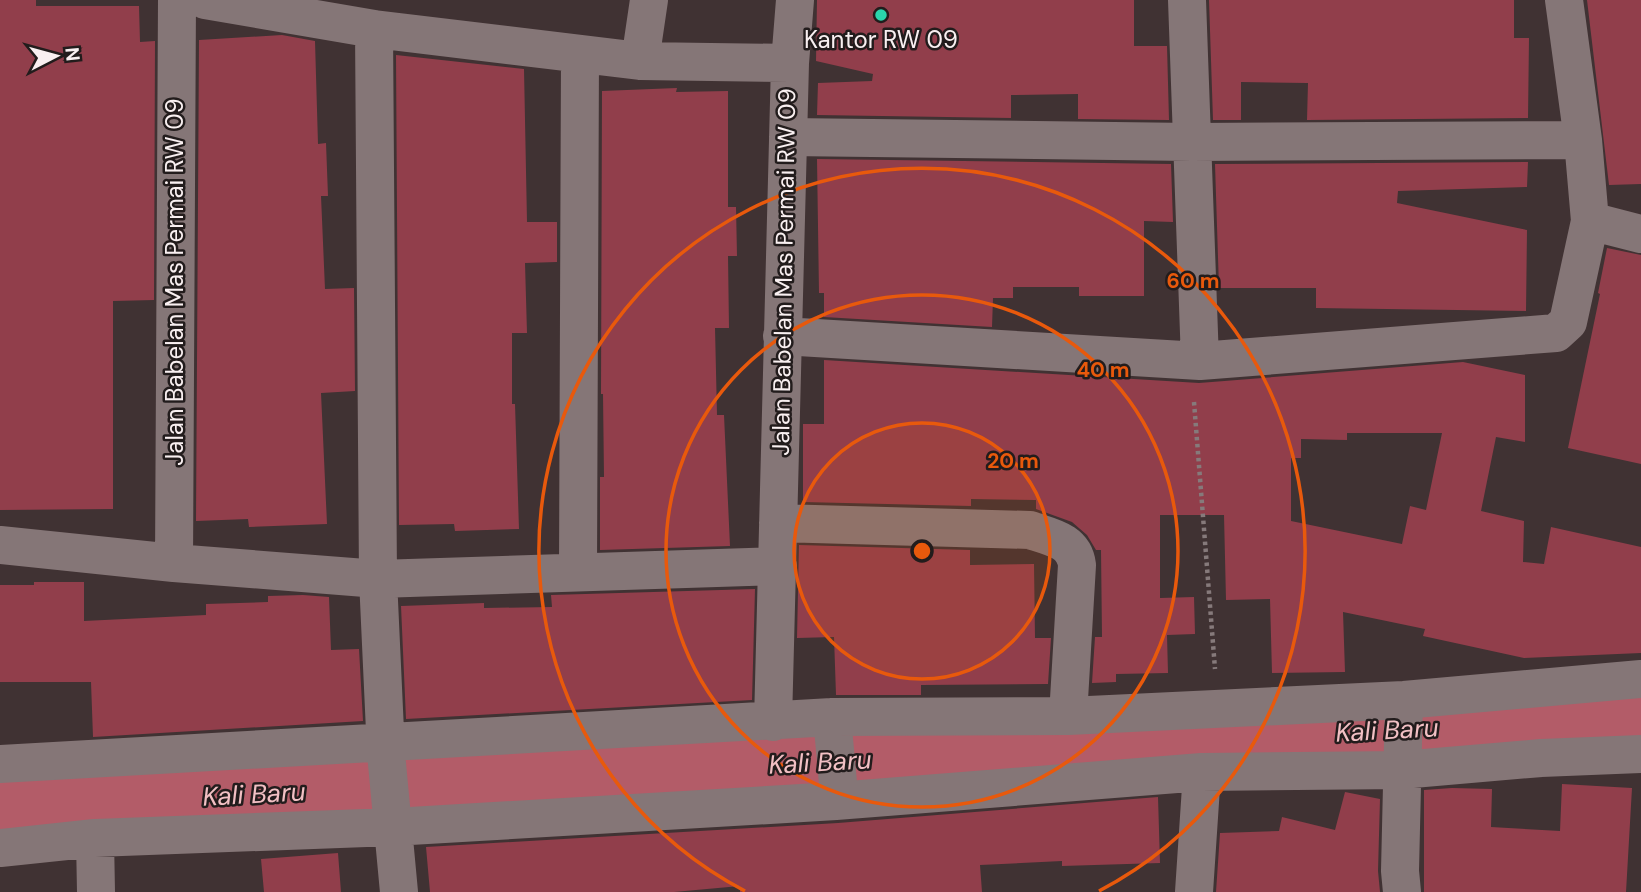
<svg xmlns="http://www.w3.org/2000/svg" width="1641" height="892" font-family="'DM Sans',sans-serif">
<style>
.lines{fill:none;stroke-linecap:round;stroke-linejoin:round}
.river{stroke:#b35c68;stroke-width:77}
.building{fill:#913e4b;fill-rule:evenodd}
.path{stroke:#867a7b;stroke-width:4.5;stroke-dasharray:3.5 3.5;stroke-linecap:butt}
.minor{stroke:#857677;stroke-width:38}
.ring{fill:none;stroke:#e8590c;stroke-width:3.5}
.poi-dot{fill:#2ad5ac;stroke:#221c1c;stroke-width:2.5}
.labels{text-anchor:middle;stroke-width:5;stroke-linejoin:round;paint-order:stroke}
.poi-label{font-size:24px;fill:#f9f0f1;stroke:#221c1c}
.street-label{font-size:24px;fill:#f9f0f1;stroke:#221c1c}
.water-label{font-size:26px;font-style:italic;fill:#f2c0c4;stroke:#221c1c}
.centre{fill:#e8590c;stroke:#221c1c;stroke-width:3.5}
.ring-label{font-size:21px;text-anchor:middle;font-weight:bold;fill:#e8590c;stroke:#221c1c;stroke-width:5;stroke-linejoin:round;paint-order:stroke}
</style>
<rect width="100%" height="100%" fill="#403233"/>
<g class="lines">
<!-- river -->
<path class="river" d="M 0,808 L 1354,728 L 1641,716"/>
</g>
<!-- building -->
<path class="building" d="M 0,0 L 36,0 L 36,6 L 139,6 L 140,42 L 155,41 L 154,300 L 113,301 L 113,509 L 0,510 Z
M 817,0 L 1134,0 L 1134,46 L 1167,46 L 1169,120 L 1078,119 L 1078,94 L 1011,95 L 1011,118 L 817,115 L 818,83 L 872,81 L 873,74 L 816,61 Z
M 1209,0 L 1514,0 L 1514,38 L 1529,38 L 1528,118 L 1307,120 L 1308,83 L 1241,82 L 1241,120 L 1213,120 Z
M 1587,0 L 1641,0 L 1641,184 L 1609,185 Z
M 282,35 L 315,41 L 318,144 L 326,143 L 328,196 L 321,196 L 325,289 L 354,288 L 355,391 L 321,393 L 327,524 L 249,527 L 248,519 L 196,521 L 199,40 Z
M 396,55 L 524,69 L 527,222 L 557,222 L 557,262 L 525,263 L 527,333 L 512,333 L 512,404 L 515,404 L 519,529 L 455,531 L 454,524 L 399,525 Z
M 677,88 L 676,92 L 728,91 L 728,207 L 736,207 L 737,256 L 728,256 L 729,328 L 715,328 L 717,415 L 724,415 L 730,546 L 600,550 L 600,477 L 604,477 L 603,394 L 601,394 L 602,91 Z
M 817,159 L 1171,164 L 1173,222 L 1144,221 L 1144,296 L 1079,296 L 1079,287 L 1013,287 L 1013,298 L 993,298 L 992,327 L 824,317 L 824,293 L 819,293 Z
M 1528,162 L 1527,187 L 1398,191 L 1397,203 L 1527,230 L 1526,311 L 1316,308 L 1316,288 L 1219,288 L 1215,164 Z
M 1607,248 L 1641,255 L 1641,464 L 1568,448 L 1600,294 L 1598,293 Z
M 824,360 L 1199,383 L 1463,362 L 1525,375 L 1525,442 L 1496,437 L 1481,511 L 1524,521 L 1523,562 L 1544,564 L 1551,527 L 1641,547 L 1641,653 L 1524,658 L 1423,636 L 1425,629 L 1343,612 L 1345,672 L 1272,673 L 1270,599 L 1226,600 L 1224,515 L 1160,515 L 1160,598 L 1194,597 L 1195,634 L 1167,635 L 1168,673 L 1116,674 L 1116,682 L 1092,683 L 1095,637 L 1102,637 L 1101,550 L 1096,550 L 1087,535 L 1072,522 L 1036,509 L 1036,500 L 971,499 L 971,506 L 803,502 L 803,424 L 824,424 ZM 1347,433 L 1442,433 L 1426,510 L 1410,506 L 1402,544 L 1291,521 L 1291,458 L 1301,458 L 1301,439 L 1347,440 Z
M 799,545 L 970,550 L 970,565 L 1034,564 L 1035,638 L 1051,638 L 1048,684 L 921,685 L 921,695 L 836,695 L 834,637 L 797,638 Z
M 34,582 L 84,582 L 84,621 L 206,615 L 206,604 L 268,602 L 268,596 L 303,595 L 329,597 L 331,650 L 359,649 L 363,721 L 93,737 L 91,682 L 0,682 L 0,585 L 34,585 Z
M 755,589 L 752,700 L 406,719 L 401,606 L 484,603 L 484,608 L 552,607 L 551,595 Z
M 1562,784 L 1632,788 L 1626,892 L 1424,892 L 1424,790 L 1452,788 L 1492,789 L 1491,827 L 1560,831 Z
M 1345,792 L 1380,799 L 1378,871 L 1380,892 L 1216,892 L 1220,833 L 1279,831 L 1282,817 L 1335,830 Z
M 1158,797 L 1160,863 L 1062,866 L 1062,861 L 980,865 L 982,892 L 740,892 L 740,886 L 674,892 L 430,892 L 426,847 L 838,823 Z
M 338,853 L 341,892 L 264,892 L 261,859 Z"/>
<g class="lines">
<!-- path -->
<path class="path" d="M 1194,402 L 1215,669"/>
<!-- minor -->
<path class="minor" d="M 205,0 L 374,29 L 640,61 L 790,63
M 1187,0 L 1200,361
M 374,29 L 378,579 L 386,753 L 399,892
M 640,61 L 649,0
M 788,137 L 1192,142 L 1583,140
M 1590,221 L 1641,234
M 782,336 L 1200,361 L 1556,333 L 1568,322 L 1590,221 L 1583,140 L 1564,0
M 778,523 L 1030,530 C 1050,537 1074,540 1077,565 L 1068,716
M 0,545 L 174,563 L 378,579 L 778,566
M 174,563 L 177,0
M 578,571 L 580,54
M 832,717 L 838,783 L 836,801
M 773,722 L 790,63 L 795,0
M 0,764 L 832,717 L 1068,716 L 1404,700 L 1641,679
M 95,838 L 96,892
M 0,848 L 95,838 L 393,827 L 836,801 L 1202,772 L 1401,770 L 1541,758 L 1641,754
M 1194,892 L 1202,772
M 1402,892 L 1400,871 L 1404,700"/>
</g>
<!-- distance rings -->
<circle cx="922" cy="551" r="128" fill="#e8590c" fill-opacity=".12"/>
<g class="ring">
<circle cx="922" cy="551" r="128"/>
<circle cx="922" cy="551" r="256"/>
<path d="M745 891A383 383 0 1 1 1099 891"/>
</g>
<!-- markers -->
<circle class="poi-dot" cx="881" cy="15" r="7"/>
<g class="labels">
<!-- poi labels -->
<g class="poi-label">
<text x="881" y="48">Kantor RW 09</text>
</g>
<!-- street labels -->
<g class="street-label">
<text transform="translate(784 272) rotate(-89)" y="8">Jalan Babelan Mas Permai RW 09</text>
<text transform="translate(175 282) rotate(-90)" y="8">Jalan Babelan Mas Permai RW 09</text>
</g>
<!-- water labels -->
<g class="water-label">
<text transform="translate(1387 730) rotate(-3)" y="9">Kali Baru</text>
<text transform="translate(820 762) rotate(-3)" y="9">Kali Baru</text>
<text transform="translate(254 794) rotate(-3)" y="9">Kali Baru</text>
</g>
</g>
<circle cx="922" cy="551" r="10" class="centre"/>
<g class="ring-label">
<text x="1193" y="288">60 m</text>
<text x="1103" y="377">40 m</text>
<text x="1013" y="468">20 m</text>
</g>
<!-- north arrow -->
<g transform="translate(56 56) rotate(84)" stroke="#221c1c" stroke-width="5" paint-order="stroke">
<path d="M0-5L12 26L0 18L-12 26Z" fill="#f9f0f1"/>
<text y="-10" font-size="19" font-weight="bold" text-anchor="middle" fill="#f9f0f1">N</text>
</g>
</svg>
